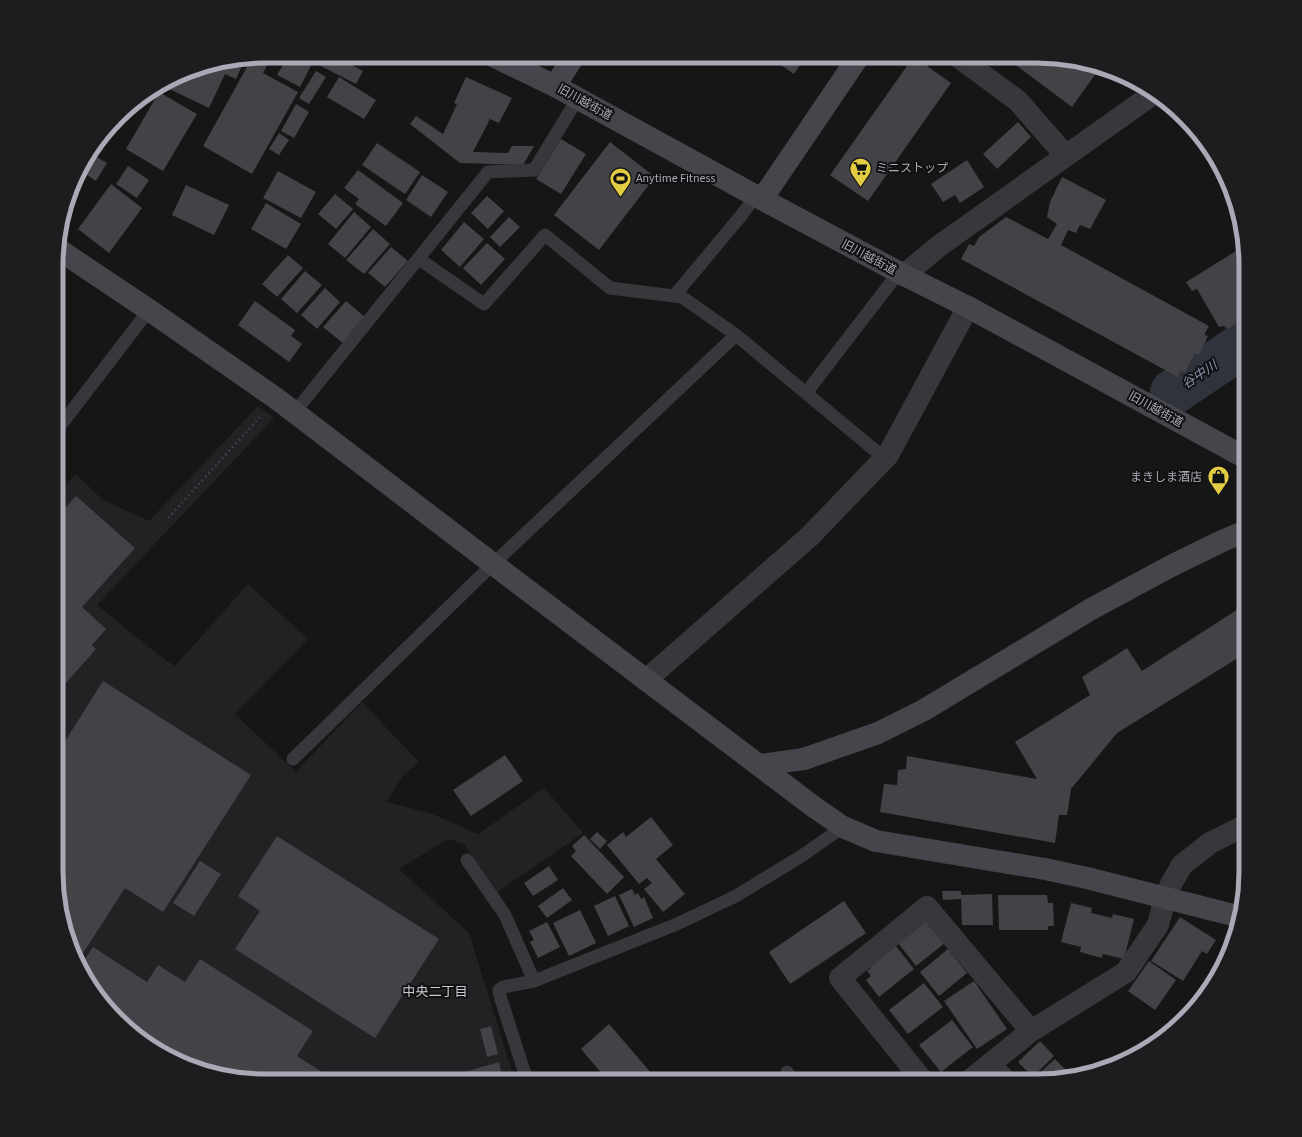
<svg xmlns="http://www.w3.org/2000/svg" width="1302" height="1137" font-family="'Source Sans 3','Noto Sans JP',sans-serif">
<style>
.built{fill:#222224}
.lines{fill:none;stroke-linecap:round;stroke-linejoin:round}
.river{stroke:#2f343c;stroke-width:46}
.building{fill:#434347}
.path{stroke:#3d3e43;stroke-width:2.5;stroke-dasharray:2 3;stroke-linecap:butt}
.lane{stroke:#37373c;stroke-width:13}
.street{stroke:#37373c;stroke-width:22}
.secondary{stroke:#45464c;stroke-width:22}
.labels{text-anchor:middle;stroke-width:4;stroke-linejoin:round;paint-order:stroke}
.street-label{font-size:12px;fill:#a9aab6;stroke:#111112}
.poi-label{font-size:12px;fill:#a9aab6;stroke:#111112;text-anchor:start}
.water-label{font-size:13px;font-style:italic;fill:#8391ae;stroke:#111112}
.neighbourhood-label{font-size:13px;fill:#c9cad3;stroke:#111112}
.rim{fill:none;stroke:#a9aab6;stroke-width:5}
</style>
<rect width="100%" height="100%" fill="#161617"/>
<!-- built -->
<path class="built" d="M 258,406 L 274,418 L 97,605 L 156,653 L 175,666 L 248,584 L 308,639 L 235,714 L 296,772 L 362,702 L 419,762 L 403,776 L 386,802 L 430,813 L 478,834 L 544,788 L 583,833 L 496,893 L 464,844 L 448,839 L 399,869 L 469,933 L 515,1081 L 265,1081 L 185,1065 L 117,1020 L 72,952 L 56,886 L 57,494 L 76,474 L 103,500 L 149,521 Z"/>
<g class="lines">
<!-- river -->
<path class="river" d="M 1173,392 L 1246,343"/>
</g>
<!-- building -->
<path class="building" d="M 265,56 L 316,56 L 300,87 L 277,75 L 283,65 Z
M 321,56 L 335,56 L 363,71 L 356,84 L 317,64 Z
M 768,56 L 806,56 L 794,74 Z
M 897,56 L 920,56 L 929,62 L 927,66 L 951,83 L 868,201 L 830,175 L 907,66 L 896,58 Z
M 1018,56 L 1051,56 L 1099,69 L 1072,107 L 1013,63 Z
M 258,57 L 268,63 L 263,73 L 298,92 L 252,174 L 203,146 L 252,58 Z
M 245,59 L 236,79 L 225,74 L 209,108 L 165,87 L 198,67 Z
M 316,71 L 326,77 L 309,104 L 299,98 Z
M 339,77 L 376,100 L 364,119 L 327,97 Z
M 466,77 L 512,98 L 499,123 L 490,119 L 473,152 L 508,153 L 512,146 L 534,146 L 523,165 L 460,163 L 410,124 L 416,116 L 443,134 L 457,104 L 454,103 Z
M 159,92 L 197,114 L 163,171 L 126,149 Z
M 145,97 L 136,112 L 128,107 Z
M 296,104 L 309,112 L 294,138 L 281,131 Z
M 1018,122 L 1031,137 L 997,169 L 983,154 Z
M 279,133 L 289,140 L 279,155 L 269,149 Z
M 561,139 L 586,154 L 561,194 L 536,179 Z
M 610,142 L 655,177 L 599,250 L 554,215 Z
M 377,143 L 420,172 L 405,194 L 362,165 Z
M 90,153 L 107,163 L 96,181 L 81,171 L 84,161 Z
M 967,160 L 984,187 L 960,203 L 955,195 L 943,202 L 931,184 Z
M 128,166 L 149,180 L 137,198 L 116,184 Z
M 358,170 L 403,203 L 386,226 L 355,204 L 359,199 L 344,188 Z
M 278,171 L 316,192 L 301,218 L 263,198 Z
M 422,175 L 448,192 L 431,217 L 406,200 Z
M 1062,177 L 1106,200 L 1090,229 L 1080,225 L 1076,233 L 1068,230 L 1061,245 L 1209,326 L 1205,333 L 1205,335 L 1208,336 L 1199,354 L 1195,353 L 1185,372 L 1180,371 L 1178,377 L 961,259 L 969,244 L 974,246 L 979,237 L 1006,217 L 1048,239 L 1057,224 L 1047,217 L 1050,202 Z
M 111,184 L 142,208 L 109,253 L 78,229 Z
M 186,185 L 229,205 L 214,235 L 172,215 Z
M 335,194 L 353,209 L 336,229 L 318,214 Z
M 487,196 L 504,211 L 488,229 L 471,213 Z
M 266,203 L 301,224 L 286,249 L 251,229 Z
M 354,212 L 371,227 L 345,258 L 328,244 Z
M 509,217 L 520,227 L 500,247 L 490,237 Z
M 464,222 L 484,239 L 460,267 L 441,250 Z
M 373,229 L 390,244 L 364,274 L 346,260 Z
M 487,243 L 505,259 L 481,285 L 463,268 Z
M 1244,246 L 1246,251 L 1246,318 L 1227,329 L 1224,326 L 1219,327 L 1197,289 L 1192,291 L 1186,282 Z
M 391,247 L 408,261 L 385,287 L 368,273 Z
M 288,255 L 303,268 L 277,297 L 262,284 Z
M 305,271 L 322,285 L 297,313 L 281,299 Z
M 325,288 L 340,302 L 317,329 L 301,315 Z
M 255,301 L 295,330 L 291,336 L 302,344 L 289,362 L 238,325 Z
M 346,301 L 366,318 L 344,344 L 323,327 Z
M 76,496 L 135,548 L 82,607 L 106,629 L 92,645 L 96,649 L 57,693 L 57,517 Z
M 1246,604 L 1246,653 L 1117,733 L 1071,789 L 1067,815 L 1059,815 L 1055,843 L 880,812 L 884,784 L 897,785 L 898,770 L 906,769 L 907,756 L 1037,779 L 1015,742 L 1090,695 L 1082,677 L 1127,648 L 1142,671 Z
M 103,681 L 251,775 L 163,912 L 125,888 L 78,961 L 72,952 L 56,886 L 57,754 Z
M 505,755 L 523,781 L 471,816 L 453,790 Z
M 651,817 L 673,845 L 656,859 L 685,894 L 663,912 L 644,889 L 652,883 L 647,878 L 639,884 L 607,845 L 623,832 L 626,837 Z
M 597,832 L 607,841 L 600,849 L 590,839 Z
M 584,835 L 624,877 L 607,894 L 571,856 L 576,851 L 572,846 Z
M 277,836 L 439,939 L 375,1038 L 235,949 L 260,911 L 238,896 Z
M 200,861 L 221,874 L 194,916 L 173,903 Z
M 549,866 L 558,880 L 533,896 L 524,883 Z
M 563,888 L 572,900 L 547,918 L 538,906 Z
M 632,889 L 635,895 L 638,893 L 641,899 L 644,897 L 653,918 L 634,927 L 619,895 Z
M 942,891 L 961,891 L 961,895 L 992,894 L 993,925 L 962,925 L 961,899 L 943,900 Z
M 998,895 L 1047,895 L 1048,903 L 1053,903 L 1054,926 L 1048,926 L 1048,930 L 999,930 Z
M 615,896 L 629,926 L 608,936 L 594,906 Z
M 844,901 L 866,933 L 790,984 L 769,952 Z
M 1071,903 L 1092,908 L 1091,913 L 1112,918 L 1113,914 L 1134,919 L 1124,959 L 1103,954 L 1102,958 L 1080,952 L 1081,947 L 1061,942 Z
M 580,910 L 596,943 L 569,956 L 553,923 Z
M 932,916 L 950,939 L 916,966 L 898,943 Z
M 1180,917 L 1216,940 L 1207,954 L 1202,951 L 1183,981 L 1151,961 Z
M 547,922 L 560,947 L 538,958 L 530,942 L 534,940 L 529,931 Z
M 895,945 L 914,969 L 879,997 L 866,980 L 871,976 L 867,971 L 871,968 L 869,965 Z
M 93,947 L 147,982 L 158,965 L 185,982 L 200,959 L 313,1031 L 297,1056 L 336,1081 L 265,1081 L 185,1065 L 117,1020 L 81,965 Z
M 948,949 L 967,973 L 939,996 L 920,972 Z
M 1149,961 L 1176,980 L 1155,1010 L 1128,991 Z
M 974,981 L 1007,1029 L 977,1049 L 944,1001 Z
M 924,983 L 943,1007 L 908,1034 L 889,1010 Z
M 1196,1002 L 1185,1020 L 1169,1031 L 1166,1028 Z
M 952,1020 L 973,1047 L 941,1072 L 919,1045 Z
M 609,1024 L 658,1081 L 608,1081 L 581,1049 Z
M 491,1026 L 498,1054 L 487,1057 L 480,1029 Z
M 1040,1041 L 1054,1056 L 1033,1077 L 1018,1062 Z
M 1055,1059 L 1068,1072 L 1063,1077 L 1051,1081 L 1038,1081 L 1035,1077 Z
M 499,1062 L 503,1081 L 452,1081 L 450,1076 Z"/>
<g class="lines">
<!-- path -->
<path class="path" d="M 168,518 L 260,417"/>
<!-- lane -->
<path class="lane" d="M 419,259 L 484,304 L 545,235 L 610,288 L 682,297 L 736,335 L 877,452 L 888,455
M 674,296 L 740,217 L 756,196
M 806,393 L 899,272
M 294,413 L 488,172 L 534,170 L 578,98
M 57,430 L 149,310
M 293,759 L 493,564 L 736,335
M 467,860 L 505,915 L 534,981
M 993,1061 L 1012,1081
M 787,1072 L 794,1081
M 530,1081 L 524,1071 L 500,996 L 499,990 L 503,987 L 534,981 L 677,924 L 736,896 L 803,855 L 843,827"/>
<!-- street -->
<path class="street" d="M 957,56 L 1018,101 L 1066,156
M 904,275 L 939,246 L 1153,94
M 646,680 L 809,537 L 888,455 L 968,307
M 923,1081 L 840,978 L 927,907 L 1031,1031
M 969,1081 L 1031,1031 L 1126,972 L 1158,925 L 1165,898 L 1171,884 L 1182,865 L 1210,843 L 1246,825"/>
<!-- secondary -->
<path class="secondary" d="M 493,56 L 555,86 L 756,196 L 904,275 L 968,307 L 1246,458
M 555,86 L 574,56
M 762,199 L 859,56
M 58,249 L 149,310 L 277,399 L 493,564 L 814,807 L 843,827 L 876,841 L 1045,869 L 1087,878 L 1237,916
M 760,765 L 804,759 L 878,733 L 924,710 L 1093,608 L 1171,566 L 1222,541 L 1246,531"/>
</g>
<!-- icons -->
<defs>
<symbol id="supermarket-pin" viewBox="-11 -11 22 30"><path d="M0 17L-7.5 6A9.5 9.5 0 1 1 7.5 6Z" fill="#e1cc44" stroke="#111112"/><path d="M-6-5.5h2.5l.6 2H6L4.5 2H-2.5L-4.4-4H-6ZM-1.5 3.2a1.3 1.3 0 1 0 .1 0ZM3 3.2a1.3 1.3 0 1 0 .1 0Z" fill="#111"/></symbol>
<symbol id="stadium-pin" viewBox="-11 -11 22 30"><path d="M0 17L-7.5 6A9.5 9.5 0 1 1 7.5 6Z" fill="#e1cc44" stroke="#111112"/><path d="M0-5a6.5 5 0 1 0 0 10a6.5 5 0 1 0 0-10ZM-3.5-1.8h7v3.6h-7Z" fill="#111"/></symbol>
<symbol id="shop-pin" viewBox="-11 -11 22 30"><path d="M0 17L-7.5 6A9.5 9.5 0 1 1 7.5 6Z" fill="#e1cc44" stroke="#111112"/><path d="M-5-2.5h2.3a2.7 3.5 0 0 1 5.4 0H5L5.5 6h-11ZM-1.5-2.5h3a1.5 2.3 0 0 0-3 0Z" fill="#111"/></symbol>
</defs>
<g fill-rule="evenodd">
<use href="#supermarket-pin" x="848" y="156" width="25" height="34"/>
<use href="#stadium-pin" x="608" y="166" width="25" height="34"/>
<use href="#shop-pin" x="1206" y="464" width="25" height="34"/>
</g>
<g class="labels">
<!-- street labels -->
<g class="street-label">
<text transform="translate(585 102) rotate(29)" y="4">旧川越街道</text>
<text transform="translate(869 257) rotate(28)" y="4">旧川越街道</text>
<text transform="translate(1156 409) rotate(29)" y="4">旧川越街道</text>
</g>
<!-- poi labels -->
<g class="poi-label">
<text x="876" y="172">ミニストップ</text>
<text x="636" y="182">Anytime Fitness</text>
<text x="1202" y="481" text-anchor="end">まきしま酒店</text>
</g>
<!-- water labels -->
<g class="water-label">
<text transform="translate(1199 374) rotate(-34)" y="5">谷中川</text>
</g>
<!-- neighbourhood labels -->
<g class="neighbourhood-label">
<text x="435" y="996">中央二丁目</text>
</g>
</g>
<!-- crop -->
<path d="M0 0H1302V1137H0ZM265 63H1037A202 202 0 0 1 1239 265V872A202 202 0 0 1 1037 1074H265A202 202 0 0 1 63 872V265A202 202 0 0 1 265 63Z" fill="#1d1d1f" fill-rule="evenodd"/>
<path class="rim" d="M265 63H1037A202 202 0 0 1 1239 265V872A202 202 0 0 1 1037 1074H265A202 202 0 0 1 63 872V265A202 202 0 0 1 265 63Z"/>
</svg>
